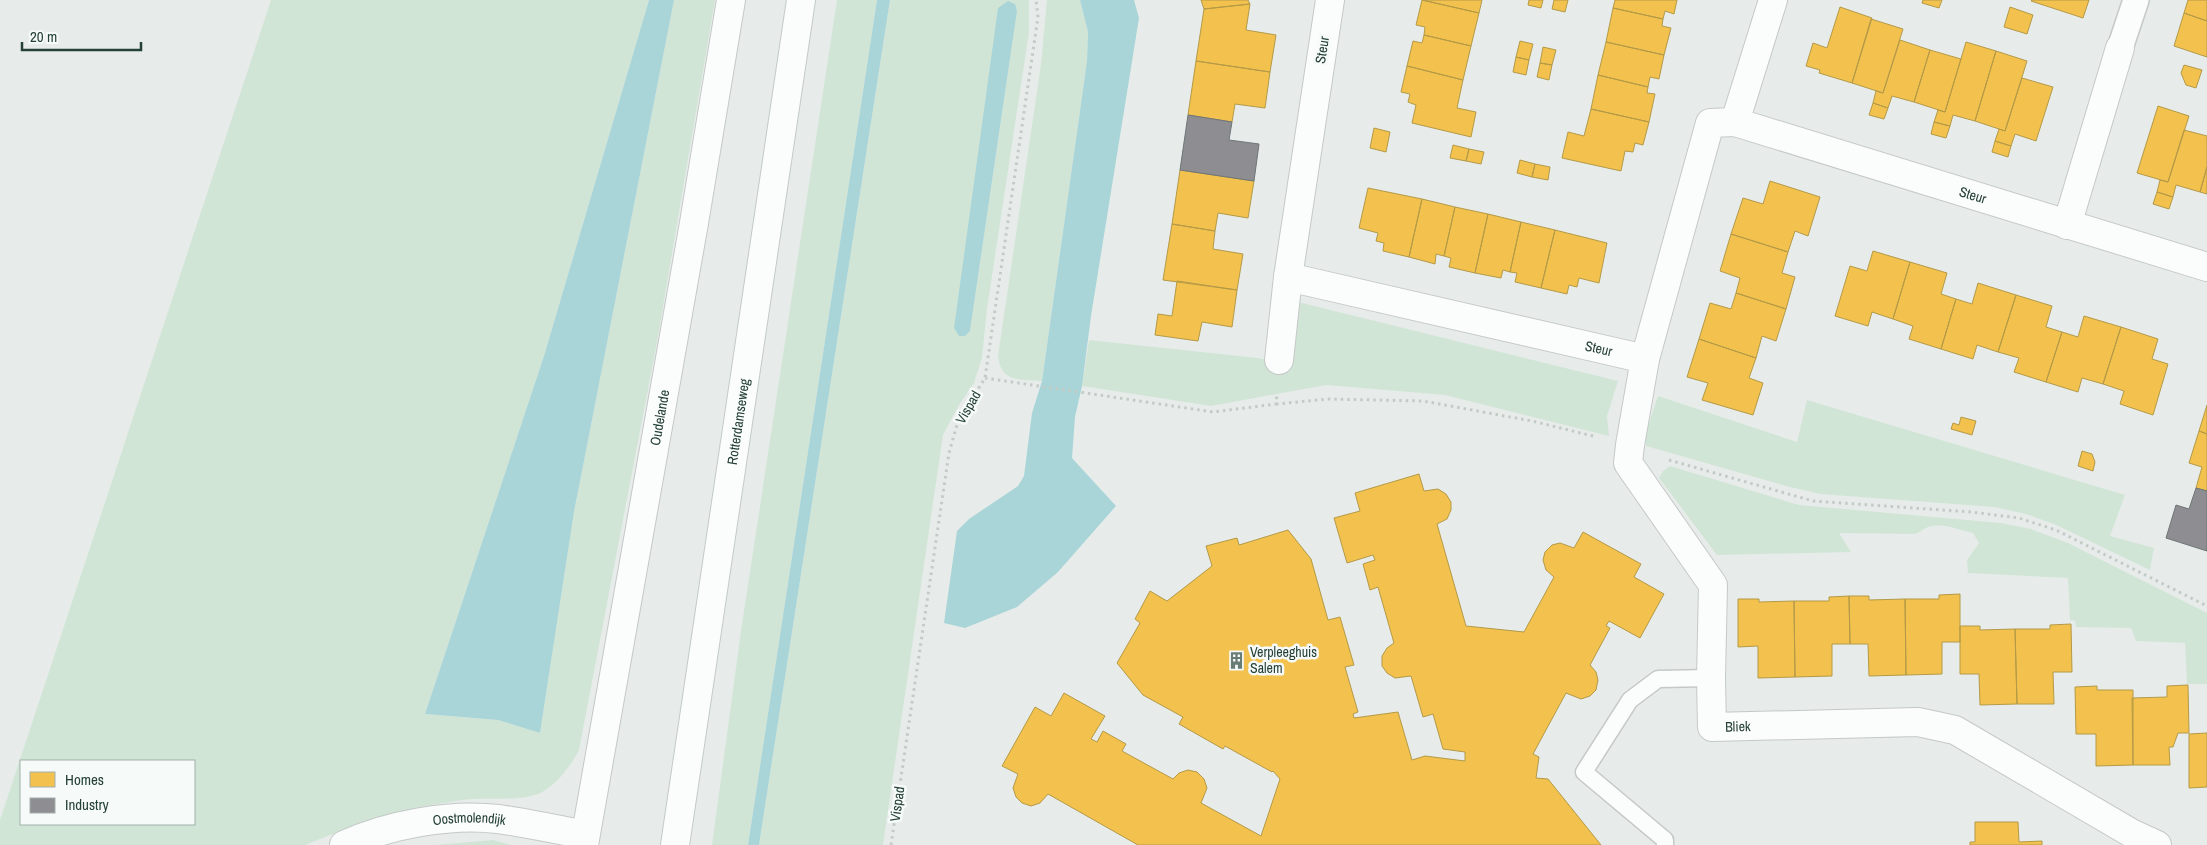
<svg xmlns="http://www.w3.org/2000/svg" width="2207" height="845" font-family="'Archivo Narrow',sans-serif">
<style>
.green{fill:#d1e5d6;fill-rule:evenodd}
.water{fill:#a9d5d8}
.homes{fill:#f2c14e;stroke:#b49a47}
.industry{fill:#8d8d92;stroke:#6e7677}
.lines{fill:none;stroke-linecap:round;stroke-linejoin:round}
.service-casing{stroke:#c4c9c7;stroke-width:19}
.pedestrian-casing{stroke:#c4c9c7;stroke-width:28}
.minor-casing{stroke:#c4c9c7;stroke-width:30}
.secondary-casing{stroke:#c3cac7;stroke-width:30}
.path{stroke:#c3cbc7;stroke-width:3;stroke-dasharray:2.5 4;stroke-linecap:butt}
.service{stroke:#fbfcfc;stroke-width:16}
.pedestrian{stroke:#fbfcfc;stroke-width:25}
.minor{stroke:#fbfcfc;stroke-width:28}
.secondary{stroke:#fbfcfc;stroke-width:28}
.labels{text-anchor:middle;stroke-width:5;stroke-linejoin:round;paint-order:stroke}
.street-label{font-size:14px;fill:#244037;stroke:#f6faf8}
.poi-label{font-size:14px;fill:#244037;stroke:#f6faf8;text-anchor:start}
</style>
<rect width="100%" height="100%" fill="#e7ecea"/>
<!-- green -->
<path class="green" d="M 271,0 L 649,0 L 544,356 L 425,714 L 498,720 L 540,733 L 574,512 L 674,0 L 715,0 L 657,342 L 579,750 C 571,766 555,787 538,794 C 519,801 494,798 474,799 C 463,799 453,802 443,803 C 395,810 350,827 305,845 L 0,845 L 0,820 ZM 21,761 L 194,761 L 194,824 L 21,824 Z
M 837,0 L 877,0 L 748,845 L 712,845 L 741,631 Z
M 890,0 L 1029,0 L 1029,32 L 987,309 L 982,358 L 974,383 L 959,405 L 943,435 L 883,845 L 759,845 ZM 1017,11 L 970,331 L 965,335 Z
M 1047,0 L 1080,0 L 1088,32 L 1087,61 L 1042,381 C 1020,379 1001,383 998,356 L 1041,64 Z
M 1298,302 L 1618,381 L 1607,416 L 1609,436 L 1445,395 L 1326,385 L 1211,406 L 1082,386 L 1089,340 L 1258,358 L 1289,364 Z
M 1658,396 L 1797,442 L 1807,400 L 2125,495 L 2110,536 L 2154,548 L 2150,570 L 2054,524 L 2026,514 L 1994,507 L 1820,494 L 1786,486 L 1646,446 L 1646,432 Z
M 1670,466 L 1799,505 L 2001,523 L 2031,529 L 2068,543 L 2207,613 L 2207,684 L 2187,684 L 2185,643 L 2136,641 L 2131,628 L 2076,627 L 2075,621 L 2070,620 L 2068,578 L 1968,573 L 1967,560 L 1979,543 L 1973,533 C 1960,530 1942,522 1928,527 C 1923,529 1920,533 1914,534 L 1839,533 L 1851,552 L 1717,555 L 1659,478 L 1663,471 Z
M 493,840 L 511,845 L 436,845 Z"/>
<!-- water -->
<path class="water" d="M 649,0 L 674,0 L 574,512 L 540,733 L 498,720 L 425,714 L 544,356 Z
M 877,0 L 890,0 L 759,845 L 748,845 Z
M 1080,0 L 1134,0 L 1139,18 L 1091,316 L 1082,386 L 1075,417 L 1072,458 L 1116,506 L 1058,572 L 1017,607 L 965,628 L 944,623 L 957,531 L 969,519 L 1018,486 L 1024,476 L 1032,413 L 1042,381 L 1087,61 L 1088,32 Z
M 1008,1 L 1015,4 L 1017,11 L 970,331 L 965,336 L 959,336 L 954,328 L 998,8 Z"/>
<!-- homes -->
<path class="homes" d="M 1201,0 L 1248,0 L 1250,4 L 1204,9 Z
M 1422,0 L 1482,0 L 1479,13 Z
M 1422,0 L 1479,13 L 1471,46 L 1424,35 L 1425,27 L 1416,25 Z
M 1529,0 L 1543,0 L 1541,8 L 1528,5 Z
M 1554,0 L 1568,0 L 1565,12 L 1552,9 Z
M 1615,0 L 1677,0 L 1674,14 L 1665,11 L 1663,19 L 1613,8 Z
M 1923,0 L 1942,0 L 1939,8 L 1922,3 Z
M 2032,0 L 2089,0 L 2083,18 L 2031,1 Z
M 2188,0 L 2207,0 L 2207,21 L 2184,13 Z
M 1250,4 L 1246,30 L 1276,35 L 1270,72 L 1196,61 L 1204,9 Z
M 1840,7 L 1872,18 L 1852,83 L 1819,73 L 1820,70 L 1806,66 L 1813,43 L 1827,48 Z
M 2010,7 L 2033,15 L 2027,34 L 2004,27 Z
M 1613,8 L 1663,19 L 1662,26 L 1671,28 L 1664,55 L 1606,42 Z
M 2184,13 L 2207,21 L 2207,57 L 2174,46 Z
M 1871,19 L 1903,29 L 1883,93 L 1852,83 Z
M 1424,35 L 1471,46 L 1463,80 L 1407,66 L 1413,41 L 1422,43 Z
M 1900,40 L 1930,50 L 1914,102 L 1892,96 L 1888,108 L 1873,103 L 1876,91 L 1883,93 Z
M 1520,41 L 1533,44 L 1529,60 L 1516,57 Z
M 1606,42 L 1664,55 L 1659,79 L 1650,77 L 1648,87 L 1598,75 Z
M 1966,42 L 1996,51 L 1975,121 L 1953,115 L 1950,126 L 1934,122 L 1938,110 L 1945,112 Z
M 1543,47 L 1556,50 L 1552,65 L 1540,63 Z
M 1930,50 L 1961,59 L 1945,112 L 1914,102 Z
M 1996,51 L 2027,61 L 2005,131 L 1975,121 Z
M 1516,57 L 1529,60 L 1526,75 L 1513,72 Z
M 1196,61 L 1270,72 L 1265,108 L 1235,104 L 1232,122 L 1188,115 Z
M 1540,63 L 1552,65 L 1549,80 L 1537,77 Z
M 2184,65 L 2202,70 L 2196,88 L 2186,85 L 2181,73 Z
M 1407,66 L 1463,80 L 1457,108 L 1476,112 L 1471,137 L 1412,123 L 1416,105 L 1408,102 L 1410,94 L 1401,92 Z
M 1598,75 L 1648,87 L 1647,93 L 1655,94 L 1649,122 L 1591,109 Z
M 2022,78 L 2053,87 L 2036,141 L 2015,134 L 2011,146 L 1995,141 L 1999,129 L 2005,131 Z
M 1873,103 L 1888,108 L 1884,119 L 1869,115 Z
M 2158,106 L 2189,116 L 2168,182 L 2137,173 Z
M 1591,109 L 1649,122 L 1643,145 L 1635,143 L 1633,152 L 1625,151 L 1621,171 L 1562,158 L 1568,132 L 1584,136 Z
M 1934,122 L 1950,126 L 1946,138 L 1931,134 Z
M 1374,128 L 1390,132 L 1386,152 L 1370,148 Z
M 2184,130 L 2207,136 L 2207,167 L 2200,192 L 2176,185 L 2173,197 L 2157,192 L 2160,180 L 2168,182 Z
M 1995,141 L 2011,146 L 2008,157 L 1992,152 Z
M 1453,145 L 1469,149 L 1466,161 L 1450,158 Z
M 1469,149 L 1484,152 L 1481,164 L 1466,161 Z
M 1520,160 L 1535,164 L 1532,177 L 1517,173 Z
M 1535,164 L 1550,167 L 1548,180 L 1532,177 Z
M 2207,167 L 2207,194 L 2200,192 Z
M 1180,170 L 1254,181 L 1248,218 L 1218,213 L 1215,231 L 1172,224 Z
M 1770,181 L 1820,197 L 1808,236 L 1795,231 L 1788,252 L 1731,234 L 1743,198 L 1763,204 Z
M 1368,188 L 1422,199 L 1409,257 L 1383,251 L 1384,243 L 1376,241 L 1378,233 L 1359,228 Z
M 2157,192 L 2173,197 L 2169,209 L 2153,204 Z
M 1422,199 L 1455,207 L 1444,256 L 1436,254 L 1435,264 L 1409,257 Z
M 1455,207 L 1488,214 L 1475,273 L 1449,267 L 1451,258 L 1444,256 Z
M 1488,214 L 1521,222 L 1510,272 L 1503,270 L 1501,278 L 1475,273 Z
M 1521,222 L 1555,230 L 1541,288 L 1515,282 L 1517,273 L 1510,272 Z
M 1172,224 L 1215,231 L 1213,249 L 1243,254 L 1237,290 L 1163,280 Z
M 1555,230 L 1607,243 L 1599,283 L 1579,278 L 1577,287 L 1569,285 L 1567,294 L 1541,288 Z
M 1731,234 L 1788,252 L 1782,273 L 1795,277 L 1786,309 L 1736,293 L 1740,278 L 1720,271 Z
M 1873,251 L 1910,262 L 1893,319 L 1872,312 L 1868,326 L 1835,316 L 1850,266 L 1867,271 Z
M 1910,262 L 1947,273 L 1941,294 L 1956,299 L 1941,349 L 1909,339 L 1913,326 L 1893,319 Z
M 1177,281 L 1237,290 L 1232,327 L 1202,322 L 1198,341 L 1155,335 L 1158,314 L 1172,316 Z
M 1978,283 L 2016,295 L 1998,352 L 1977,345 L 1973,359 L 1941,349 L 1956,299 L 1972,304 Z
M 1736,293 L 1786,309 L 1776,341 L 1762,336 L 1756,358 L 1699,339 L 1710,303 L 1731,309 Z
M 2016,295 L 2052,306 L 2046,327 L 2062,332 L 2046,382 L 2014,372 L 2019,358 L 1998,352 Z
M 2084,316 L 2121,327 L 2103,384 L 2082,378 L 2078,392 L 2046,382 L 2062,332 L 2078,337 Z
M 2121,327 L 2158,339 L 2152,359 L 2168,364 L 2153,415 L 2120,404 L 2124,391 L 2103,384 Z
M 1699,339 L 1756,358 L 1749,378 L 1763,383 L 1753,415 L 1702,400 L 1708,383 L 1687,377 Z
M 2207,405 L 2207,434 L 2199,431 Z
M 1961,417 L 1976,421 L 1972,435 L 1951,429 L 1953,423 L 1959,425 Z
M 2199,431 L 2207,434 L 2207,491 L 2196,488 L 2202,467 L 2189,463 Z
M 2082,451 L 2092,454 L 2095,462 L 2093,471 L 2078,466 Z
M 1419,474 L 1424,491 L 1438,489 L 1446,494 L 1451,502 L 1451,510 L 1447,519 L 1437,524 L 1466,626 L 1524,632 L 1554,577 L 1546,570 L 1543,560 L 1545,552 L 1552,545 L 1560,543 L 1574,548 L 1583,532 L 1641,564 L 1634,577 L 1664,594 L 1640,638 L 1609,621 L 1606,626 L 1610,628 L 1590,665 L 1596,672 L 1598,680 L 1596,690 L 1590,696 L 1581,699 L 1566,693 L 1533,754 L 1539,757 L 1536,778 L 1548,779 L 1601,845 L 1138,845 L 1048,794 L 1040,803 L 1031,806 L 1022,803 L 1016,797 L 1013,788 L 1018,774 L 1002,766 L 1035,707 L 1051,716 L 1064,693 L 1105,716 L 1091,739 L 1097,742 L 1103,731 L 1126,744 L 1122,751 L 1173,779 L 1179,773 L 1188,770 L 1197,772 L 1204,779 L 1207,788 L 1201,803 L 1261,836 L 1280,779 L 1273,771 L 1272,772 L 1225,746 L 1223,749 L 1179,724 L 1183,717 L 1143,695 L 1117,663 L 1140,623 L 1135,619 L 1150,591 L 1167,601 L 1212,566 L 1206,546 L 1237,538 L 1239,545 L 1288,530 L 1311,559 L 1328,620 L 1340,617 L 1354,665 L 1345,667 L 1358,712 L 1353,714 L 1354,718 L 1398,712 L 1412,760 L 1425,756 L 1465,761 L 1465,752 L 1443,749 L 1433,714 L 1423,717 L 1411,676 L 1395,678 L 1387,673 L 1382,666 L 1382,656 L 1387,648 L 1394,643 L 1378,587 L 1370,590 L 1363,564 L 1375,560 L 1373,555 L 1347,563 L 1334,518 L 1360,511 L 1355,493 Z
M 1960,594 L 1960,642 L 1942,642 L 1942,674 L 1906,675 L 1905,599 L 1939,599 L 1939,595 Z
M 1849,596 L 1869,596 L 1869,600 L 1905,599 L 1906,675 L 1869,676 L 1868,644 L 1850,644 Z
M 1849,596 L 1850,644 L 1832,644 L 1832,676 L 1795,677 L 1794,601 L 1829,601 L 1829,597 Z
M 1738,599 L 1759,599 L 1759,602 L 1794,601 L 1795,677 L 1758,678 L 1758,646 L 1738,647 Z
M 2071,624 L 2072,672 L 2053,672 L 2054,704 L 2017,704 L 2015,629 L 2050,629 L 2050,625 Z
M 1960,626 L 1980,626 L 1980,630 L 2015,629 L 2017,704 L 1980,705 L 1979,674 L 1960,674 Z
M 2188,685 L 2189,733 L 2178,733 L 2173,747 L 2169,747 L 2170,765 L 2133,765 L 2132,698 L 2167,697 L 2167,686 Z
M 2097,686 L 2097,690 L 2133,690 L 2133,765 L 2096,766 L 2096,734 L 2076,734 L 2075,687 Z
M 2207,733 L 2207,787 L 2189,788 L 2189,734 Z
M 1975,822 L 2018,822 L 2019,842 L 2042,841 L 2042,845 L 1970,845 L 1970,842 L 1975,842 Z"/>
<!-- industry -->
<path class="industry" d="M 1188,115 L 1232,122 L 1229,140 L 1259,144 L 1254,181 L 1180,170 Z
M 2196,488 L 2207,491 L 2207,551 L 2166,538 L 2176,505 L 2189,509 Z"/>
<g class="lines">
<defs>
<path id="service" d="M 1665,845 L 1665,840 L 1584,772 L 1630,700 L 1658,679 L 1711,678"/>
<path id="pedestrian" d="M 2120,48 L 2136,0"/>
<g id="minor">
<path id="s1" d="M 1330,0 L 1288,277 L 1645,359 L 1710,123 L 1735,122 L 2207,267"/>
<path d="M 1735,122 L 1773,0"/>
<path d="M 2067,225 L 2120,48"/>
<path id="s2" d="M 1645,359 L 1630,445 L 1628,463 L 1713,585 L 1711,678 L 1712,727 L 1918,722 L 1955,730 L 2133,834 L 2157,845"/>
<path d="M 1279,360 L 1288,277"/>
<path id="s3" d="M 344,845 C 387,825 451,813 498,819 C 527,823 556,829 585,835"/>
<path id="s4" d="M 584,845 L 694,223 L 731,0"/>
</g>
<g id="secondary">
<path id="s5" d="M 675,845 L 801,0"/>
</g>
</defs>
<!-- service casing -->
<use href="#service" class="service-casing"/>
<!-- pedestrian casing -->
<use href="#pedestrian" class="pedestrian-casing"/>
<!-- minor casing -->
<use href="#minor" class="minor-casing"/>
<!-- secondary casing -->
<use href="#secondary" class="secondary-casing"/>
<!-- path -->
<path class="path" d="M 985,378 L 1213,412 L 1276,404 L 1277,393
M 1276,404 L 1328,399 L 1423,401 L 1532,421 L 1597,437
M 1669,460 L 1813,501 L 1971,512 L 2019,518 L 2056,530 L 2207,606
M 891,845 L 949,453 L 958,421 L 985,378 L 1038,17 L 1036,0"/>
<!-- service -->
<use href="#service" class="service"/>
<!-- pedestrian -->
<use href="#pedestrian" class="pedestrian"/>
<!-- minor -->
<use href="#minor" class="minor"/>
<!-- secondary -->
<use href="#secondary" class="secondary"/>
</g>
<!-- icons -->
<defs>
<symbol id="building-bare" viewBox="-9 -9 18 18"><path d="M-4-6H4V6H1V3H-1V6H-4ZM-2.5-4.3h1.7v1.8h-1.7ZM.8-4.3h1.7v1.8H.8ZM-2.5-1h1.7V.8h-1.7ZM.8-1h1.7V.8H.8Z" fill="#687c76" stroke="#f6faf8" stroke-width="2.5" paint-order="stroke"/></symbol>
</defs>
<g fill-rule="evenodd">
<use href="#building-bare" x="1224" y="648" width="25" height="25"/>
</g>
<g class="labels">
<!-- street labels -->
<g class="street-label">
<text transform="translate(1322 50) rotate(-81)" y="5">Steur</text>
<text dy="5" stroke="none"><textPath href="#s1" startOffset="1165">Steur</textPath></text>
<text dy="5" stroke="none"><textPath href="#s1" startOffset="599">Steur</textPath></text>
<text transform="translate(968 407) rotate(-60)" y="5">Vispad</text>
<text dy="5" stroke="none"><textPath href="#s4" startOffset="434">Oudelande</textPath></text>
<text dy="5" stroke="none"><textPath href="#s5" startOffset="428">Rotterdamseweg</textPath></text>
<text dy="5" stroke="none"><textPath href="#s2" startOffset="422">Bliek</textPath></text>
<text transform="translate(897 804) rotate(-82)" y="5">Vispad</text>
<text dy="5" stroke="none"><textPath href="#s3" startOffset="129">Oostmolendijk</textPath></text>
</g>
<!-- poi labels -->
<g class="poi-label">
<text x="1250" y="657">Verpleeghuis<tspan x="1250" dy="16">Salem</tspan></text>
</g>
</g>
<!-- legend -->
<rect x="20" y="760" width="175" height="65" fill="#f6faf8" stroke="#a2b0ab"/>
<rect x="30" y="772" width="25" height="15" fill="#f2c14e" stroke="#a2b0ab"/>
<text x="65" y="785" font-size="15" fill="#244037">Homes</text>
<rect x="30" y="798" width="25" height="15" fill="#8d8d92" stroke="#a2b0ab"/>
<text x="65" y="810" font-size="15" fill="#244037">Industry</text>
<!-- scale -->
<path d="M22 42v8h119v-8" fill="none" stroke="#244037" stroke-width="2.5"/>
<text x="30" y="42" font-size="15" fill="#244037" stroke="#f6faf8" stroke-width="4" paint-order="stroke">20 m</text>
</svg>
